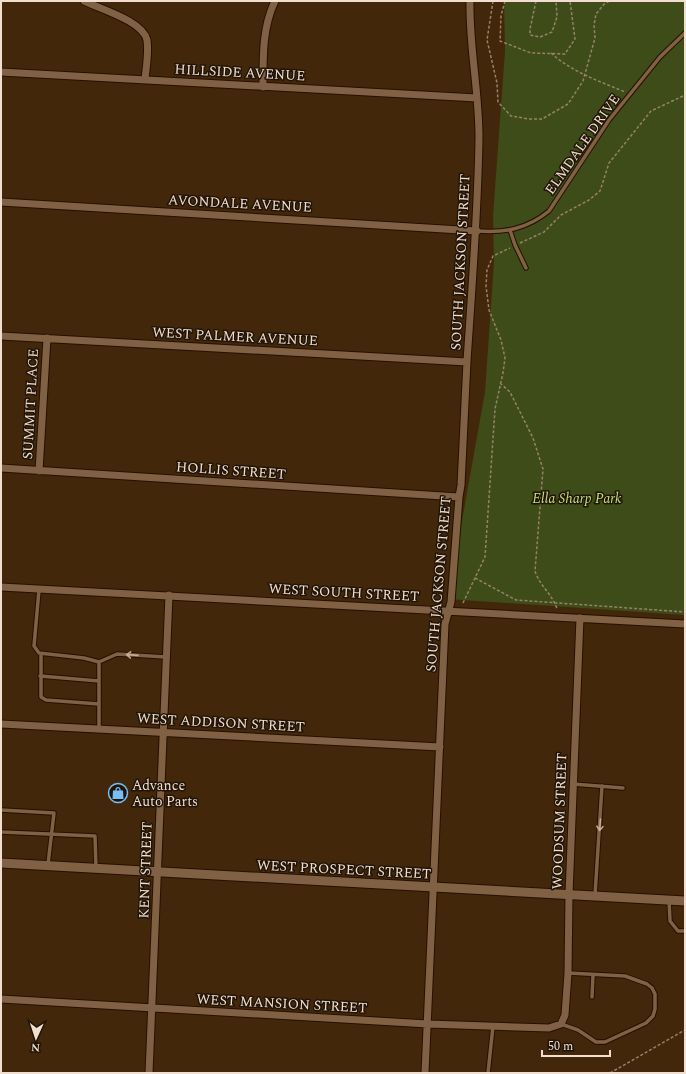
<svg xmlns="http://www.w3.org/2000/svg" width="686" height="1074" font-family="Spectral,serif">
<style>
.green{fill:#3d4c19}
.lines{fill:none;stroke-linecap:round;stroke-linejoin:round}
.service-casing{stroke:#251100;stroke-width:5.5}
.minor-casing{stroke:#251100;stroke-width:9}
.tertiary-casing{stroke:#251100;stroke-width:11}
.path{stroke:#98816a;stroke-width:1.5;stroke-dasharray:3 2;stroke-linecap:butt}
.service{stroke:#816144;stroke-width:3.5}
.minor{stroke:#816144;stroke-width:7}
.tertiary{stroke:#816144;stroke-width:9}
.oneway{stroke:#c4ac97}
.labels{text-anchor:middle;stroke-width:3;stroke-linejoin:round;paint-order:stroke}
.street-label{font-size:14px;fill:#f1dece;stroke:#201408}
.park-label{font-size:14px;font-style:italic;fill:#c0e175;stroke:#201408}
.poi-label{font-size:14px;fill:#f1dece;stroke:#201408;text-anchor:start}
</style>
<rect width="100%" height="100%" fill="#43270a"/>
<!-- green -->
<path class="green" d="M 504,1 L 685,1 L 685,615 L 448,599 L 485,392 L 494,262 L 493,216 L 505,51 Z"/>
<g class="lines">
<defs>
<path id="service" d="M 510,230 L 515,245 L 526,268
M 477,231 C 505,233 527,229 549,211 L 609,120 L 660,57 L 685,33
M 39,590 L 34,646 L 39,653 L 84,658 L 99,662 L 117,654 L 166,657
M 41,654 L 41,697 L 46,700 L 99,704
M 40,676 L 99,681
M 99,729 L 99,662
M 573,784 L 623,788
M 1,810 L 54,813 L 48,864
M 1,832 L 95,836 L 96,868
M 595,895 L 602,786
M 669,900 L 670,921 L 678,931 L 685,931
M 592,997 L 593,975
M 561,1024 L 578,1030 L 596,1042 L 605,1042 L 646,1023 L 653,1016 L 655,1009 L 655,994 L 652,988 L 647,984 L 625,976 L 568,973
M 488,1073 L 493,1026"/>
<path id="minor" d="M 84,1 C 100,9 143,21 147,40 C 149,53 146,67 145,80
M 1,72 L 477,98
M 263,87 C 263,58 262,28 275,1
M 1,202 L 477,231
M 1,336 L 467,362
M 1,468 L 459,497
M 39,471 L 47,338
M 1,587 L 685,624
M 1,724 L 440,747
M 1,999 L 428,1024 L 549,1028 L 561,1024 L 565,1015 L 568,973 L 569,894 L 580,618
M 149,1073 L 169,595
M 425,1073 L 445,624 L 451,602 L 459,497 L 461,485 C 463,444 465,402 467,361 C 472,286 478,212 479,137 C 479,91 469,46 470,1"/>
<path id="tertiary" d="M 1,863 L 685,901"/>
</defs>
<!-- service casing -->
<use href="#service" class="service-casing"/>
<!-- minor casing -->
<use href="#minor" class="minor-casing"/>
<!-- tertiary casing -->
<use href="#tertiary" class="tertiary-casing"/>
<!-- path -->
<path class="path" d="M 493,1 L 487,40 L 497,83 L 498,102 L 511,116 L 529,119 L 542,119 L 568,104 L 583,81 L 595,38 L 594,25 L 596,14 L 605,3 L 610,1
M 505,1 L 501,16 L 500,41 L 531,53 L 565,54 L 575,39 L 570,1
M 536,1 L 530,29 L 530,35 L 540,37 L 552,32 L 557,17 L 556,1
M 551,53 C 572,72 599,81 625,92
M 520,243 L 544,232 L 561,215 L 589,200 L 600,191 L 609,163 L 651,111 L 685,95
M 500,383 L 510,392 L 533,438 L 543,469 L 535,571 C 539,585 553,595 557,609
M 475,578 L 516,600 L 685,612
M 463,603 L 485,557 L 495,409 L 503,373 L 505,358 L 501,340 L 489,310 L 486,286 L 487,270 L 493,256 L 510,248
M 610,1073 L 685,1030"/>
<!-- service -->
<use href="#service" class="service"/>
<!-- minor -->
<use href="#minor" class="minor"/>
<!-- tertiary -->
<use href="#tertiary" class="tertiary"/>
</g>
<!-- one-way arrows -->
<defs><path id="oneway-shaft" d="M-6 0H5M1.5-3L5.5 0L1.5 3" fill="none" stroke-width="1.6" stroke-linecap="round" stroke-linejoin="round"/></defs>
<g class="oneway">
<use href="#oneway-shaft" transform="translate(132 655) rotate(-176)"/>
<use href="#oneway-shaft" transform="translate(600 825) rotate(94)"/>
</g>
<!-- icons -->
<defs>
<symbol id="shop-ring" viewBox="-11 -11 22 22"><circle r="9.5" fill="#201408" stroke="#78bff7" stroke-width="1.5"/><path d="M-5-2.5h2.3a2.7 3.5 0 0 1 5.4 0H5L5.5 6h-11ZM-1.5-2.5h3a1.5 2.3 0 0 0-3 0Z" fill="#78bff7"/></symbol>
</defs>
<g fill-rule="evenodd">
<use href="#shop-ring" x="107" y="782" width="22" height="22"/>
</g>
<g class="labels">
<!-- street labels -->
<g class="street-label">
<text transform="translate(240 72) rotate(3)" y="5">HILLSIDE AVENUE</text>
<text transform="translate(582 144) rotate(-55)" y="5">ELMDALE DRIVE</text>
<text transform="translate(240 203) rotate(3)" y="5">AVONDALE AVENUE</text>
<text transform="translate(460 262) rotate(-87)" y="5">SOUTH JACKSON STREET</text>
<text transform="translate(235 336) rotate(3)" y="5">WEST PALMER AVENUE</text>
<text transform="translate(30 404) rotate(-87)" y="5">SUMMIT PLACE</text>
<text transform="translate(231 470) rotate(4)" y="5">HOLLIS STREET</text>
<text transform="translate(438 584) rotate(-85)" y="5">SOUTH JACKSON STREET</text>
<text transform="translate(344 592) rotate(3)" y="5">WEST SOUTH STREET</text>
<text transform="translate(221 722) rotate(3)" y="5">WEST ADDISON STREET</text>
<text transform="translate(559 821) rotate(-88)" y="5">WOODSUM STREET</text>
<text transform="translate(344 869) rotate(3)" y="5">WEST PROSPECT STREET</text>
<text transform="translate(145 870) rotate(-88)" y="5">KENT STREET</text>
<text transform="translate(282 1003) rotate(3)" y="5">WEST MANSION STREET</text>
</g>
<!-- park labels -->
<g class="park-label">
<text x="577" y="503">Ella Sharp Park</text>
</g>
<!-- poi labels -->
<g class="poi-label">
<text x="132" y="790">Advance<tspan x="132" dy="16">Auto Parts</tspan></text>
</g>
</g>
<!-- border -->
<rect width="686" height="1074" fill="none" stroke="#f1dece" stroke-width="4"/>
<!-- north arrow -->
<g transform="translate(36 1038) rotate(183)" stroke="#201408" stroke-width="3" paint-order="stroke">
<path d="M0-3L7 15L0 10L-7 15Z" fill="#f1dece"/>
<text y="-6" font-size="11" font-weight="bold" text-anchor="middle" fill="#f1dece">N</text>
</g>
<!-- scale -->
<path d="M542 1050v6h68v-6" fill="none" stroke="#f1dece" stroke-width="2"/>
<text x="548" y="1050" font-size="12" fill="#f1dece" stroke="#201408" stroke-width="3" paint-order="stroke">50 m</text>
</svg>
